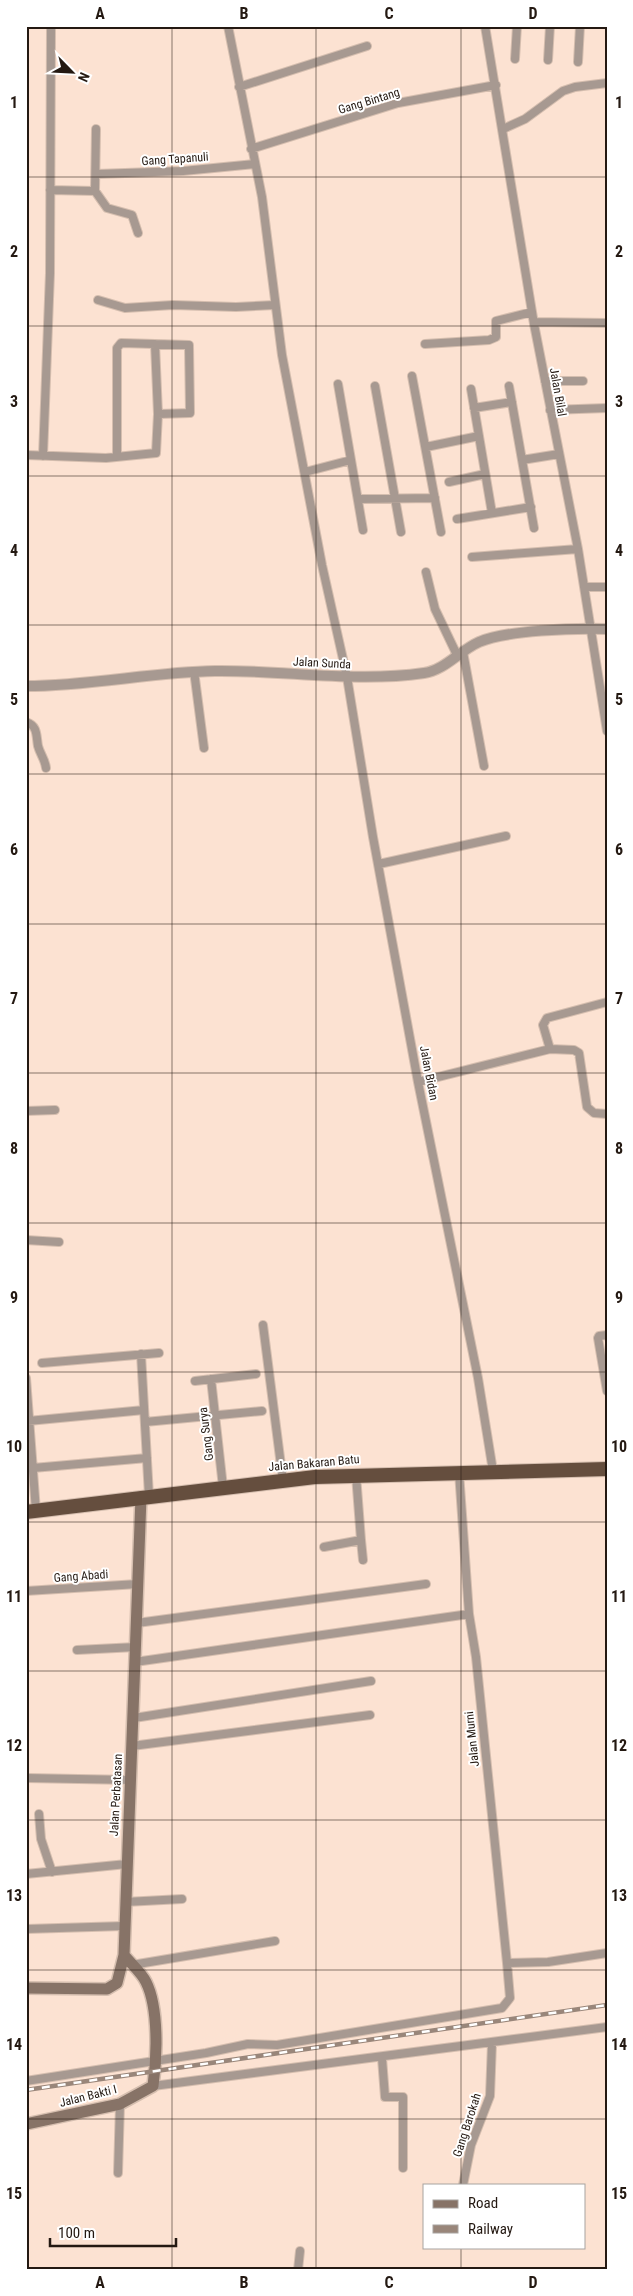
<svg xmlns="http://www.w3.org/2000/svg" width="633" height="2296" font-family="'Roboto Condensed',sans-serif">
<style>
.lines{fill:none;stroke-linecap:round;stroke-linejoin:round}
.minor-casing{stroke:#d5beaf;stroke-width:10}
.tertiary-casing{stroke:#d5beaf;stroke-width:12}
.secondary-casing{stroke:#d5beaf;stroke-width:14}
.trunk-casing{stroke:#d5beaf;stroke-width:16}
.minor{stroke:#a79991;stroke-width:8}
.tertiary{stroke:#a79991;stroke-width:10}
.secondary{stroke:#877367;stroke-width:11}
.trunk{stroke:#654e3e;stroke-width:14}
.rail-casing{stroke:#99867a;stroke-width:4.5}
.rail{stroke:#fff;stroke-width:2.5;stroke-dasharray:8;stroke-linecap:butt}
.grid{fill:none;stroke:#241912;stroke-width:1;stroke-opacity:0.55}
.labels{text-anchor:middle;stroke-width:4;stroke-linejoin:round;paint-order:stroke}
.street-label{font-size:12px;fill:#241912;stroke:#fff}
.neatline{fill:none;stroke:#241912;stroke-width:2}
.grid-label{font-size:16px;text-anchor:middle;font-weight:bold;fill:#241912}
</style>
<rect width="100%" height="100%" fill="#fce2d2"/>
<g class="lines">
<defs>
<path id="minor" d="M 228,26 L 262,197 L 282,355 L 322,565 L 347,677 L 373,837 L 418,1082 L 478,1378 L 493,1471
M 485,26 L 534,324 L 578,549 L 607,731
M 515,59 L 517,26
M 548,60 L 550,26
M 578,62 L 580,26
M 239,87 L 367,46
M 96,129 L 95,191 L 107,208 L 132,215 L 138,233
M 503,129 L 525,119 L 563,91 L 575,87 L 607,83
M 251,149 L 398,103 L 496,85
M 96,174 L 183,171 L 255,164
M 50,190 L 95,191
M 98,300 L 125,308 L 173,305 L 236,307 L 275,305
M 534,322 L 607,323
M 425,344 L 489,340 L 496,337 L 496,321 L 532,312
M 412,376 L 441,532
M 545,381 L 583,381
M 338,384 L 363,530
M 375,386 L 401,532
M 509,386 L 534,528
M 471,389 L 492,513
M 474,408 L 512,402
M 550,410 L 607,408
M 426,447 L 479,436
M 26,455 L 106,458 L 156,453 L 158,414 L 155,344
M 43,456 L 50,273 L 51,26
M 117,457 L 117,348 L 121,343 L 189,345 L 190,413 L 158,414
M 522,460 L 559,454
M 305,472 L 351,460
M 449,482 L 485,474
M 358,499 L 435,498
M 457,519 L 531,507
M 472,557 L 578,549
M 426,572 L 435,609 L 457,655
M 584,587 L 607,587
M 463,652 L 484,766
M 194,671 L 204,748
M 26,722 C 38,726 36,735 38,746 C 40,754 45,759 46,768
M 379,864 L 506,836
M 550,1049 L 574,1050 L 579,1053 L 587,1107 L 594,1113 L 607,1114
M 418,1082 L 550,1049 L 543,1025 L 547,1018 L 607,1002
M 26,1111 L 55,1110
M 26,1240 L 59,1242
M 263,1325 L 283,1481
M 607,1335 L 599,1336 L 598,1338 L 607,1391
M 141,1354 L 149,1496
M 42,1363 L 159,1353
M 26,1378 L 36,1511
M 211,1379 L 223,1487
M 195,1381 L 256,1374
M 28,1421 L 144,1410
M 145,1422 L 262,1411
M 33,1468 L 147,1458
M 361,1540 L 363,1560
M 324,1547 L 361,1540 L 356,1475
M 26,1591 L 138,1584
M 137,1623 L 426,1584
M 77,1650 L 136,1647
M 135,1662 L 469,1614
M 134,1718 L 371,1681
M 132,1746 L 370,1715
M 26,1778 L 131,1780
M 39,1814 L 41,1839 L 52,1872
M 26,1874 L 127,1864
M 125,1902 L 182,1899
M 26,1929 L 124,1926
M 507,1963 L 548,1962 L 607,1953
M 132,1965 L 275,1941
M 382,2058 L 385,2097 L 403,2097 L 403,2168
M 26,2081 L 206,2053 L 248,2044 L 277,2045 L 502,2008 L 510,1998 L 507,1963 L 476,1657 L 469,1614 L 459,1472
M 153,2086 L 607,2027
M 118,2173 L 120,2104
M 463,2185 L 471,2145 L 490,2096 L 492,2043
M 298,2270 L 300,2251"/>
<path id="tertiary" d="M 26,686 C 90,686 152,672 215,671 C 285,670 354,683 424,673 C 445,670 459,651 479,642 C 507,630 575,628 607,629"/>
<path id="secondary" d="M 26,1988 L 107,1989 L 117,1983 L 124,1955
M 26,2124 L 120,2104 L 153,2086 C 157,2058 159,2008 146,1982 C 141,1972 131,1964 124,1955 L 141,1497"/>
<path id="trunk" d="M 26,1512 L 315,1477 L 607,1469"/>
</defs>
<!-- minor casing -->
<use href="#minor" class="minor-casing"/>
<!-- tertiary casing -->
<use href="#tertiary" class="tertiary-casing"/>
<!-- secondary casing -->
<use href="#secondary" class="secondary-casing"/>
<!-- trunk casing -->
<use href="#trunk" class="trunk-casing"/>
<!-- minor -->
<use href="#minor" class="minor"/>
<!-- tertiary -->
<use href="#tertiary" class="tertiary"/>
<!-- secondary -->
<use href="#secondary" class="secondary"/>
<!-- trunk -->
<use href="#trunk" class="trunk"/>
<defs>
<path id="rail" d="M 26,2090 L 607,2005"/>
</defs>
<!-- rail casing -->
<use href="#rail" class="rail-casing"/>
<!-- rail -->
<use href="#rail" class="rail"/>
</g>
<!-- grid -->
<path class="grid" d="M 172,26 L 172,2270M 316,26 L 316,2270M 461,26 L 461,2185M 26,177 L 607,177M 26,326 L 607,326M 26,476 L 607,476M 26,625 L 607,625M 26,774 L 607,774M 26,924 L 607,924M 26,1073 L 607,1073M 26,1223 L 607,1223M 26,1372 L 607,1372M 26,1522 L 607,1522M 26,1671 L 607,1671M 26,1820 L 607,1820M 26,1970 L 607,1970M 26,2119 L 607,2119M 461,2247 L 461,2270"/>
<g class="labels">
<!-- street labels -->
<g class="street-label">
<text transform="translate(369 101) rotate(-17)" y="4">Gang Bintang</text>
<text transform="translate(175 159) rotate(-4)" y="4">Gang Tapanuli</text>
<text transform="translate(558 392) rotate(80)" y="4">Jalan Bilal</text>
<text transform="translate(322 663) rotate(3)" y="4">Jalan Sunda</text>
<text transform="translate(429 1073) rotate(79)" y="4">Jalan Bidan</text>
<text transform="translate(206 1434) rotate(-97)" y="4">Gang Surya</text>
<text transform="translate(314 1463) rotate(-5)" y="4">Jalan Bakaran Batu</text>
<text transform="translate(81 1576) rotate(-4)" y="4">Gang Abadi</text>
<text transform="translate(472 1739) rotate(-96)" y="4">Jalan Murni</text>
<text transform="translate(116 1795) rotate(-87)" y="4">Jalan Perbatasan</text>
<text transform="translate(88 2096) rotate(-14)" y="4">Jalan Bakti I</text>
<text transform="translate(467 2125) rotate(-72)" y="4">Gang Barokah</text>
</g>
</g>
<!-- border -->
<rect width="633" height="2296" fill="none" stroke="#ffffff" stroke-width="55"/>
<!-- legend -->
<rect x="423" y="2184" width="162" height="65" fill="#ffffff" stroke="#a7a3a0"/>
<rect x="433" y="2200" width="25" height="8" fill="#877367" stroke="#a7a3a0"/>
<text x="468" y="2208" font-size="15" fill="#241912">Road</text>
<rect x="433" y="2225" width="25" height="8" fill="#99867a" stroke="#a7a3a0"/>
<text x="468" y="2234" font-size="15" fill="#241912">Railway</text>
<!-- north arrow -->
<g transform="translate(72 72) rotate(114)" stroke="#ffffff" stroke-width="4" paint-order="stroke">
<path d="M0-4L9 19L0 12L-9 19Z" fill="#241912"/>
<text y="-8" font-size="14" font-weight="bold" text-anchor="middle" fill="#241912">N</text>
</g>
<!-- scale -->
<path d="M50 2238v8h126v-8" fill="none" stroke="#241912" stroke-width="2.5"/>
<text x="58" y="2238" font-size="15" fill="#241912" stroke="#ffffff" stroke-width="4" paint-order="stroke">100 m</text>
<rect x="28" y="28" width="578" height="2240" class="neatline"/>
<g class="grid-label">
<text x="100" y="19">A</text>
<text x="244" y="19">B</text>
<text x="389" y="19">C</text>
<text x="533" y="19">D</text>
<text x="14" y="108">1</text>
<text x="619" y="108">1</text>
<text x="14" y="257">2</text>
<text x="619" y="257">2</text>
<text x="14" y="407">3</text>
<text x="619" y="407">3</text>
<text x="14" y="556">4</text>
<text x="619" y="556">4</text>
<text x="14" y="705">5</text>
<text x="619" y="705">5</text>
<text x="14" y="855">6</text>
<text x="619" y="855">6</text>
<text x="14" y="1004">7</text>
<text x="619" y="1004">7</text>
<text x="14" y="1154">8</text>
<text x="619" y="1154">8</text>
<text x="14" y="1303">9</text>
<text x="619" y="1303">9</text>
<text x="14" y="1452">10</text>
<text x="619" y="1452">10</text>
<text x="14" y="1602">11</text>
<text x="619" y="1602">11</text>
<text x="14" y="1751">12</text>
<text x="619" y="1751">12</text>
<text x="14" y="1901">13</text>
<text x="619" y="1901">13</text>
<text x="14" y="2050">14</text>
<text x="619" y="2050">14</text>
<text x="14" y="2199">15</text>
<text x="619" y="2199">15</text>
<text x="100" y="2288">A</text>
<text x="244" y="2288">B</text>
<text x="389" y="2288">C</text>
<text x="533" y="2288">D</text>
</g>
</svg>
